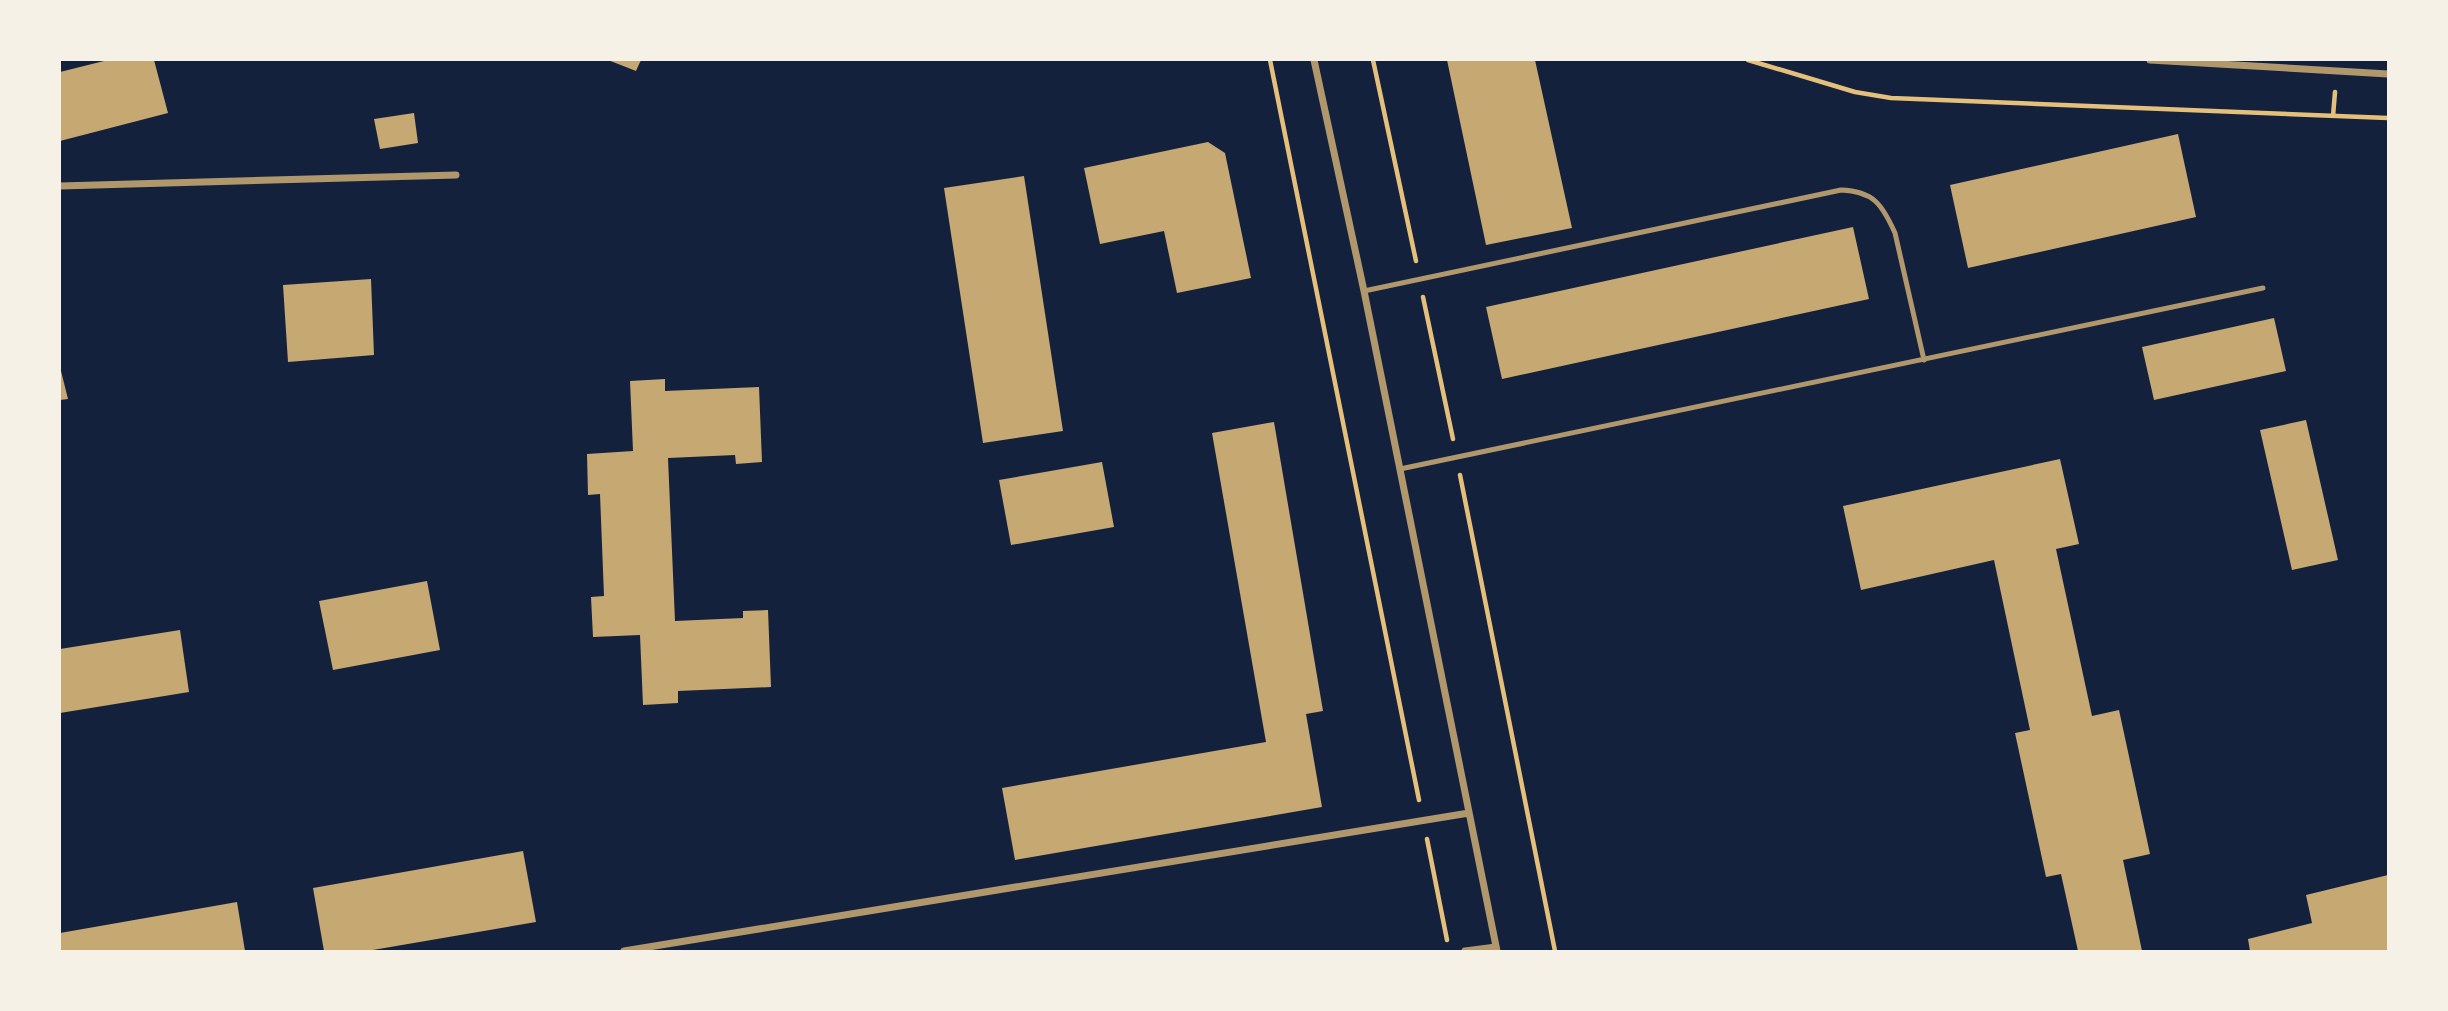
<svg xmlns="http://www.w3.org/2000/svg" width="2448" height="1011" font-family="Manrope,sans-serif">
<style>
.building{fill:#c6a872}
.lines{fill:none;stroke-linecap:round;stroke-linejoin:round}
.path{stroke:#e5c07b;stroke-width:4.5}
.service{stroke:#b1986c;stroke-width:5}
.minor{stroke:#b1986c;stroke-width:7}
</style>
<rect width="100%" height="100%" fill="#14213d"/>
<!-- building -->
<path class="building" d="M 108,60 L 154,60 L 168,113 L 60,141 L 60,72 Z
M 608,60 L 641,60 L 636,71 Z
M 1447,60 L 1535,60 L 1572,228 L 1486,245 Z
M 414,113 L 418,143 L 380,149 L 374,119 Z
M 2178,134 L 2196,217 L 1968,268 L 1950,185 Z
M 1208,142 L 1225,153 L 1251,278 L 1177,293 L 1164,231 L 1100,244 L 1084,168 Z
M 1024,176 L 1063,431 L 983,443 L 944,188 Z
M 1853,227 L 1869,299 L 1502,379 L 1486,307 Z
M 371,279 L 374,355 L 288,362 L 283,285 Z
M 2274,318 L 2286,371 L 2154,400 L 2142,347 Z
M 60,367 L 68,399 L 60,400 Z
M 665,379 L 665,391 L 759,387 L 762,462 L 736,464 L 735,455 L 668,458 L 675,621 L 743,618 L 743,611 L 768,610 L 771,687 L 678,691 L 678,703 L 643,705 L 640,635 L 593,637 L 591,597 L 604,596 L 600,494 L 588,495 L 587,454 L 633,451 L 630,381 Z
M 2306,420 L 2338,560 L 2292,570 L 2260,430 Z
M 1274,422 L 1323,711 L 1306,714 L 1322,807 L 1015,860 L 1002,788 L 1266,742 L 1212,433 Z
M 2060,459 L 2079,544 L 2056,549 L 2092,716 L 2119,710 L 2150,854 L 2123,860 L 2142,951 L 2078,951 L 2061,874 L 2046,877 L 2015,733 L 2030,730 L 1994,560 L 1861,590 L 1843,506 Z
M 1102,462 L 1114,527 L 1011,545 L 999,480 Z
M 427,581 L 440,650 L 333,670 L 319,601 Z
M 180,630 L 189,692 L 60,713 L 60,649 Z
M 523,851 L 536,922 L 367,951 L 324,951 L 313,888 Z
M 2388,875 L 2388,951 L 2250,951 L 2248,939 L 2312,923 L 2306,895 Z
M 237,902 L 245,951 L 60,951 L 60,933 Z"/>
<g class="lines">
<!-- path -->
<path class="path" d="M 1270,60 L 1419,800
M 1373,60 L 1416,261
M 1748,60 L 1855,92 L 1891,98 L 2388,118
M 2333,116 L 2335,92
M 1423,297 L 1453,439
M 1460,475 L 1555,951
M 1427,839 L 1447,940"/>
<!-- service -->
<path class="service" d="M 1364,291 L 1841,190 C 1873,191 1882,204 1895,233 L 1924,360
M 1400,469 L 2263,288"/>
<!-- minor -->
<path class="minor" d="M 1314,60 L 1364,291 L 1497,951
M 2150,60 L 2388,74
M 60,186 L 456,175
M 624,951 L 1469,813
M 1465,951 L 1496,947"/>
</g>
<!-- border -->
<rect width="2448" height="1011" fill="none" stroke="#f6f1e7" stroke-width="122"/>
</svg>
